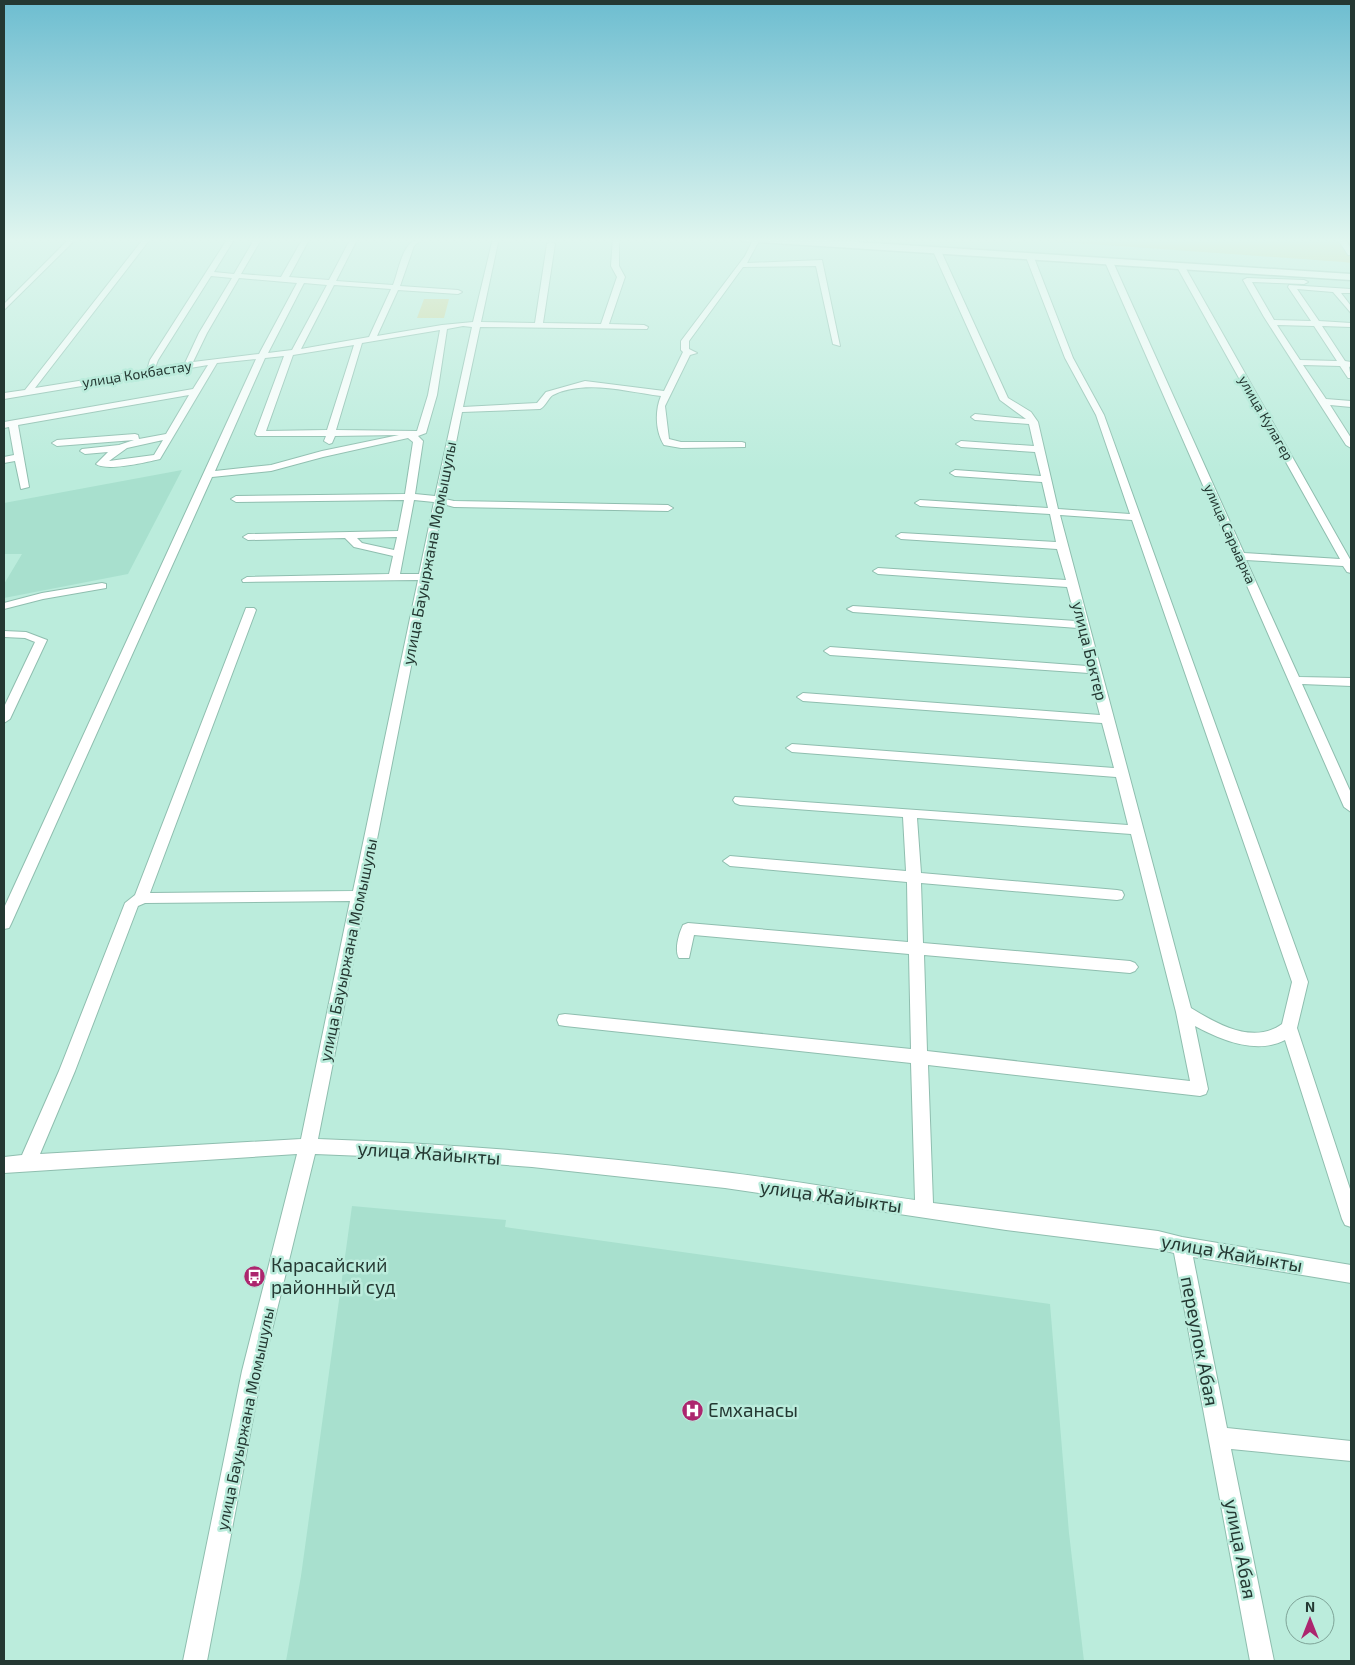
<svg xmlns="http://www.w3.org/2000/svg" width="1355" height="1665" font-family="'Exo 2',sans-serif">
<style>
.built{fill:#a8e0ce}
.green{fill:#cdd497}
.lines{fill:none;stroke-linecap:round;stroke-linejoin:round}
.minor-casing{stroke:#8fbeaf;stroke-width:2}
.highway-casing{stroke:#8fbeaf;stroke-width:3}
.minor{fill:#fff;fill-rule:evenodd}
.highway{fill:#fff;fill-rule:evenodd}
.labels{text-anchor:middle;stroke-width:5;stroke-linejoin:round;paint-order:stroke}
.far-street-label{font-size:14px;fill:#243832;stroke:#bbecdc}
.street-label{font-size:16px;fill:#243832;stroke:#bbecdc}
.near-street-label{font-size:19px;fill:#243832;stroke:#bbecdc}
.near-poi-label{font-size:19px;fill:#243832;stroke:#bbecdc;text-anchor:start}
</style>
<rect width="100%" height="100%" fill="#bbecdc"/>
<!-- built -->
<path class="built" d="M 182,470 L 128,574 L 4,598 L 4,584 L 22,554 L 4,554 L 4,503 Z
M 352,1206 L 506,1220 L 505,1227 L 1050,1304 L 1069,1533 L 1084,1661 L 286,1661 L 301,1576 Z"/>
<!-- green -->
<path class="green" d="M 1005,238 L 1351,238 L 1351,263 L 1344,262 Z
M 424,299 L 449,299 L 444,318 L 417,318 Z"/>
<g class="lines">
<defs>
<path id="minor" d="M 70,238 L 77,238 L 4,310 L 4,304 Z
M 144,238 L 151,238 L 35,388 L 147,370 L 150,360 L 228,238 L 235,238 L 214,272 L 234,274 L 255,238 L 262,238 L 241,274 L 281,277 L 303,238 L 310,238 L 289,277 L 329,280 L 351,238 L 358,238 L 336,281 L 393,285 C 400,268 402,238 424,238 L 414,246 L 400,286 L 458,290 L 462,292 L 458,294 L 398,290 L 377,336 L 442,325 L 473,322 L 493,238 L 499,238 L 481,322 L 535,323 L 547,244 L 551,242 L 555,244 L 543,323 L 601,324 L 617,277 L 611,266 L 613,238 L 619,238 L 619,266 L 625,277 L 609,324 L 644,325 L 648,327 L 647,329 L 480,327 L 463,407 L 537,403 L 546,392 L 585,381 L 664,391 L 683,352 L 681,350 L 681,341 L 745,256 L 754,238 L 760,239 L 747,263 L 822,260 L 840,346 L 833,344 L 816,266 L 743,267 L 689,341 L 689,349 L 697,353 L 690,355 L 665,406 L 669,439 L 681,442 L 742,442 L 745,443 L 745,447 L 681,448 L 664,445 C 655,431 655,410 661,396 C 628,392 585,379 553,395 C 548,398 546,406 540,409 L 462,412 L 445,499 L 454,501 L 668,505 L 673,508 L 668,511 L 454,507 L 443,504 L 318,1139 C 454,1144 589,1155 724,1172 C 788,1180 851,1191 915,1200 L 911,1063 L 565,1026 L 559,1025 L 557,1020 L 559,1015 L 565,1014 L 911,1049 L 909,954 L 694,935 L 689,958 L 679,958 C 674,950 679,933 683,925 L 688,923 L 908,942 L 907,882 L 730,866 L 723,861 L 730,856 L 906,871 L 903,817 L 740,805 L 735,803 L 733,800 L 735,797 L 1128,825 L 1116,777 L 792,752 L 786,748 L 792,744 L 1114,768 L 1102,723 L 803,701 L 797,697 L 803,693 L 1100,715 L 1089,673 L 830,655 L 824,651 L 830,647 L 1087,666 L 1078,628 L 853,612 L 847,609 L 853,606 L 1076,621 L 1067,587 L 878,574 L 873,571 L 878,568 L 1066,580 L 1057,549 L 901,539 L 896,536 L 901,533 L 1056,542 L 1050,514 L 920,506 L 915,503 L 920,500 L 1048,508 L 1042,482 L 955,476 L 950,473 L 955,470 L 1041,476 L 1035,452 L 961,447 L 956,444 L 961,441 L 1034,446 L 1029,424 L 975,420 L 971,417 L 975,414 L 1026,419 L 1000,400 L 933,251 L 937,249 L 941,251 L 1008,398 L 1031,412 L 1038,422 L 1058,509 L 1130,514 L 1096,415 L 1065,358 L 1026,257 L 1033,255 L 1073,358 L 1104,415 L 1308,982 L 1297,1028 L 1351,1192 L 1351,1227 L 1345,1225 L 1342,1219 L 1285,1040 C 1256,1055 1221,1040 1195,1026 L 1208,1089 L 1206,1094 L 1200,1096 L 928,1065 L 933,1203 L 1158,1231 L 1182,1237 L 1351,1265 L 1351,1283 L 1193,1257 L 1227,1428 L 1351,1441 L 1351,1461 L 1231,1449 L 1274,1661 L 1250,1661 L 1174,1253 L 1158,1249 L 1006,1230 L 725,1188 L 532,1167 L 413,1158 L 315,1154 L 262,1371 L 207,1661 L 183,1661 L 242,1371 L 297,1154 L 4,1173 L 4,1157 L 22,1155 L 59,1071 L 125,903 L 135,895 L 246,608 L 254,608 L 256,610 L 150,893 L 353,891 L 418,580 L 243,582 L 242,580 L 247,577 L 389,574 L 393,556 L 354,547 L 345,538 L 248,540 L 243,537 L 248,534 L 398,531 L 404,500 L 236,502 L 231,499 L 236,496 L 405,494 L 413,442 L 408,438 L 323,457 L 271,471 L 212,477 L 11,924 L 9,928 L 4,929 L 4,908 L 256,359 L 217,363 L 160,459 C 147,462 107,472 96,464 L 108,452 L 85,454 L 80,451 L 82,449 L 119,445 L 134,440 L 57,446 L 52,443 L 57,440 L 135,434 L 138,435 L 139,439 L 166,434 L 189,395 L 18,425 L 29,487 L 21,489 L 15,461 L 4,463 L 4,457 L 14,455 L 9,427 L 4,428 L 4,422 L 193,389 L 208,365 L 4,399 L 4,393 L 25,390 ZM 211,276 L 232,278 L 199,333 L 185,363 L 155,368 L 158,360 ZM 239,278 L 297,283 L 259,354 L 193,362 L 207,333 ZM 304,283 L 327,285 L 292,350 L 268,353 ZM 334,285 L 391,289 L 369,337 L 301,349 ZM 463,326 L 472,327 L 435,496 L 415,494 L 423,441 L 418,436 L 426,433 L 437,395 L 447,329 ZM 440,330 L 428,395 L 417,431 L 336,430 L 362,343 ZM 354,345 L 327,430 L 266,431 L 293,355 ZM 284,356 L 255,434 L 257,436 L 326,436 L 324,441 L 329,444 L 332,443 L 335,436 L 399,435 L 322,451 L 271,465 L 215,471 L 265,358 ZM 163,440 L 154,455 L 109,461 L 127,448 ZM 414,500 L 434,502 L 419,574 L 400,574 ZM 1060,515 L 1132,520 L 1292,982 L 1282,1024 C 1253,1045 1217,1024 1191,1008 ZM 397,537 L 394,550 L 362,543 L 357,538 ZM 917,818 L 1131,834 L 1176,1012 L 1190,1081 L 927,1051 L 924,955 L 1130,973 L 1135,971 L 1138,967 L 1135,963 L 1130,961 L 923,943 L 921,883 L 1117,900 L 1122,899 L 1124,895 L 1122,891 L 1117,890 L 921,873 ZM 350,901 L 301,1139 L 40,1154 L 75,1071 L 138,906 L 145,903 Z
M 1337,238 L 1344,238 L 1351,248 L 1351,255 L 1348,255 Z
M 1109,260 L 1113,262 L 1244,553 L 1340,559 L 1177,267 L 1181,265 L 1185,267 L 1351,561 L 1351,573 L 1347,572 L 1343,566 L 1246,560 L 1299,677 L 1351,678 L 1351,686 L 1302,684 L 1351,793 L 1351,812 L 1344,807 L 1105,262 Z
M 1247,278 L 1304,280 L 1308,282 L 1304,284 L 1252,282 L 1274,320 L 1311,321 L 1288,287 L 1289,285 L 1351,289 L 1351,293 L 1341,293 L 1351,306 L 1351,313 L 1333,292 L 1297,289 L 1319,321 L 1351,323 L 1351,327 L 1322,326 L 1345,361 L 1351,362 L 1351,366 L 1349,367 L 1351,378 L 1348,378 L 1340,366 L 1303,365 L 1326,399 L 1351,401 L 1351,407 L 1330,405 L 1351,438 L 1351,448 L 1346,445 L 1264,317 L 1243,280 ZM 1277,325 L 1314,326 L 1337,361 L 1300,360 Z
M 102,583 L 106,584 L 106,588 L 43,599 L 4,609 L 4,603 L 42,593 Z
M 4,631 L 26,632 L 47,640 L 10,719 L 4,723 L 4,707 L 35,642 L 25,638 L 4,637 Z"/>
<path id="highway" d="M 738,238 L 795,238 L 1351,274 L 1351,280 L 743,241 Z"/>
</defs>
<!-- minor casing -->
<use href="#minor" class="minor-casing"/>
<!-- highway casing -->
<use href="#highway" class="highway-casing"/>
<!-- minor -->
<use href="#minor" class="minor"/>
<!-- highway -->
<use href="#highway" class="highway"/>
</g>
<!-- sky -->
<linearGradient id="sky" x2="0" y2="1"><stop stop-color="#6dbdd0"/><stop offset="0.51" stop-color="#e0f6ef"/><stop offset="1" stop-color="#e0f6ef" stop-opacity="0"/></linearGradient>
<rect width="1355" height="471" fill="url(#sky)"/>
<!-- icons -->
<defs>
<symbol id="bus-disc" viewBox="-11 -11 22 22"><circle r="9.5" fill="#ac266e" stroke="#bbecdc"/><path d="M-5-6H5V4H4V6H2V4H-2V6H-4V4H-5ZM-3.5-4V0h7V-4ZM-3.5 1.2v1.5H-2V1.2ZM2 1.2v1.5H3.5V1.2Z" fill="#fff"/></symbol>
<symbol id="hospital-disc" viewBox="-11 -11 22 22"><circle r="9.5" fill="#ac266e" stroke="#bbecdc"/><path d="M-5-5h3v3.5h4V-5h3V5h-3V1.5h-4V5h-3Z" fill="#fff"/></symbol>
</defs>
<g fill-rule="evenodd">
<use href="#bus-disc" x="242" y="1264" width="25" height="25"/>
<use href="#hospital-disc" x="680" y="1398" width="25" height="25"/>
</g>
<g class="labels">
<!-- far-street labels -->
<g class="far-street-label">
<text transform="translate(137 374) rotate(-9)" y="5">улица Кокбастау</text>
<text transform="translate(1266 418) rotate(60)" y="5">улица Кулагер</text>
<text transform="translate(1230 534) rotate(66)" y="5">улица Сарыарка</text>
</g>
<!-- street labels -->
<g class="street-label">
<text transform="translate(429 553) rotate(-79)" y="6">улица Бауыржана Момышулы</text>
<text transform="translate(1090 651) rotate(76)" y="6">улица Боктер</text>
<text transform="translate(348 950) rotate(-78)" y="6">улица Бауыржана Момышулы</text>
<text transform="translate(245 1419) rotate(-78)" y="6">улица Бауыржана Момышулы</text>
</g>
<!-- near-street labels -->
<g class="near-street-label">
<text transform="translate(429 1153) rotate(4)" y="7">улица Жайыкты</text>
<text transform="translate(831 1196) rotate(8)" y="7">улица Жайыкты</text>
<text transform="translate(1232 1253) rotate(10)" y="7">улица Жайыкты</text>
<text transform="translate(1200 1341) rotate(79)" y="7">переулок Абая</text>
<text transform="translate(1241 1549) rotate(79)" y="7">улица Абая</text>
</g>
<!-- near-poi labels -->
<g class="near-poi-label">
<text x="271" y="1272">Карасайский<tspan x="271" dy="22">районный суд</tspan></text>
<text x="708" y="1417">Емханасы</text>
</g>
</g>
<!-- border -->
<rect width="1355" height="1665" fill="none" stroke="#243832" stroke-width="10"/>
<!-- north arrow -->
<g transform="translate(1310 1620)"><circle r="24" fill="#bbecdc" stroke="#7fa498"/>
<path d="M0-4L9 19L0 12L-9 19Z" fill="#ac266e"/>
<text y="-8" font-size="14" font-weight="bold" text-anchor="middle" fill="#243832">N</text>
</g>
</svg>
